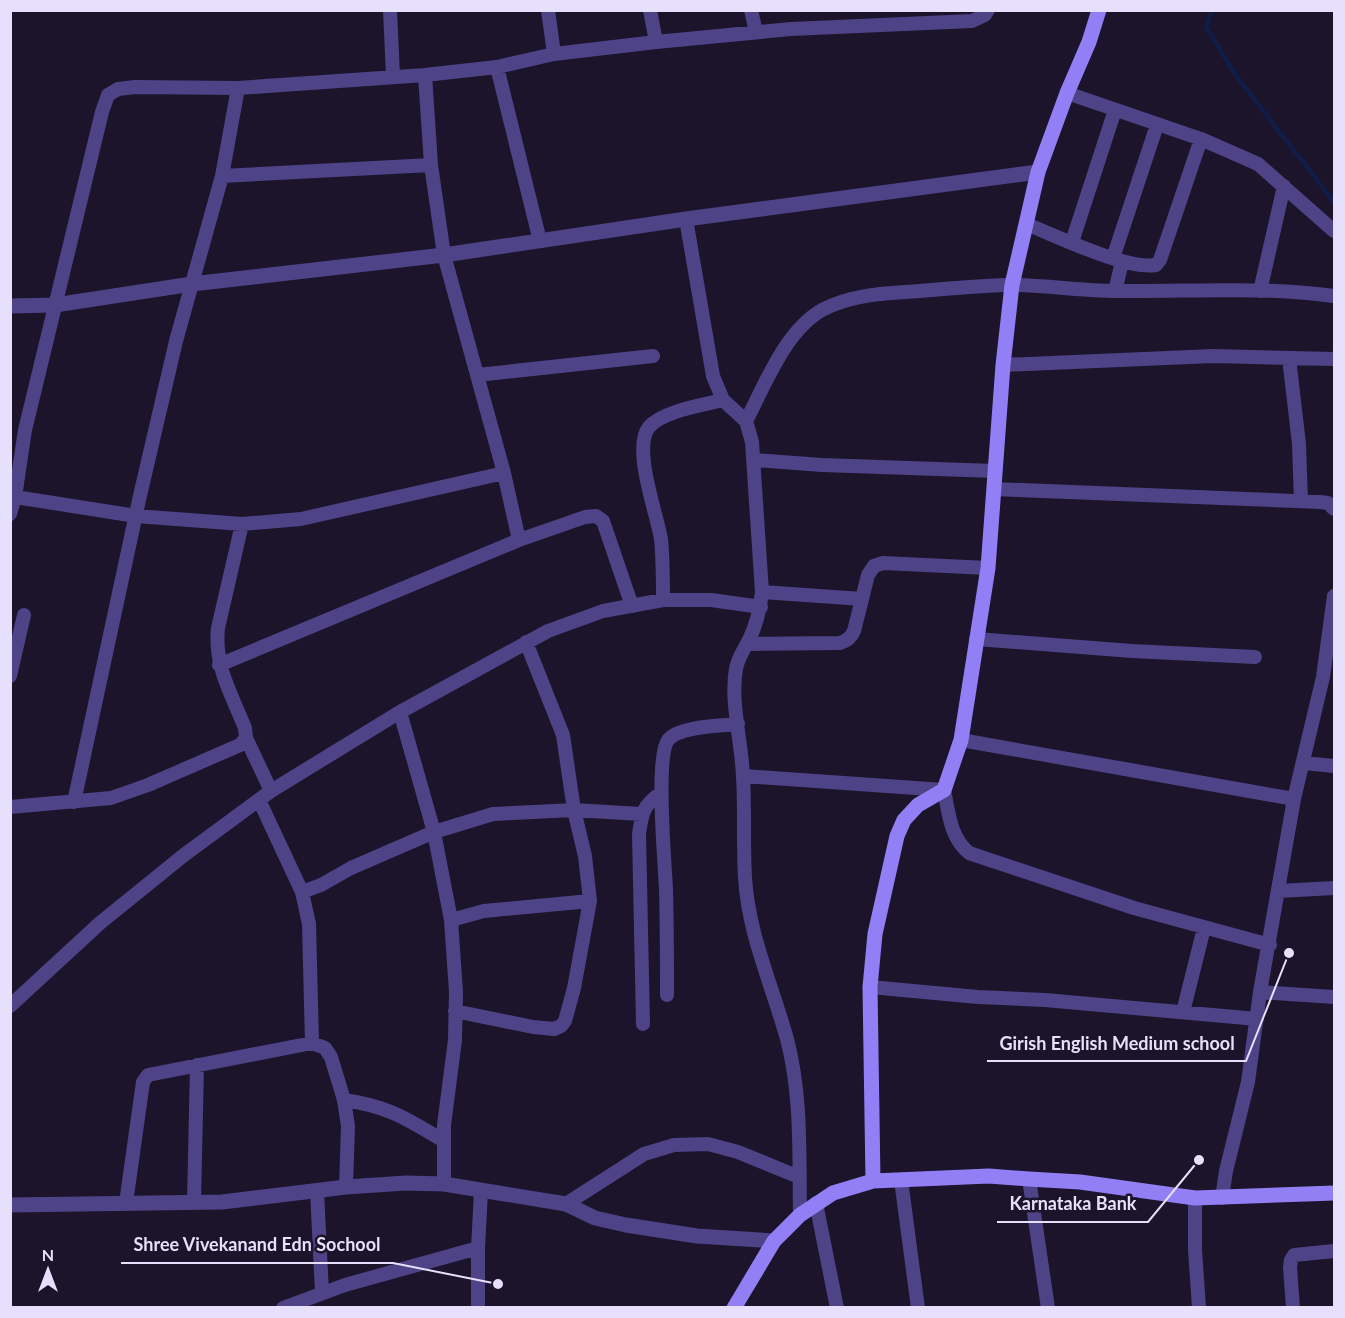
<svg xmlns="http://www.w3.org/2000/svg" width="1345" height="1318" font-family="Lato,sans-serif">
<style>
.lines{fill:none;stroke-linecap:round;stroke-linejoin:round}
.stream{stroke:#101d48;stroke-width:4.5}
.minor{stroke:#4e4386;stroke-width:14}
.tertiary{stroke:#4e4386;stroke-width:15}
.secondary{stroke:#927ff5;stroke-width:15}
.leader{fill:none;stroke:#e7e0fd;stroke-width:2}
.callout-dot{fill:#e7e0fd;stroke:#1b142b;stroke-width:2}
.callout-label{font-size:18px;text-anchor:middle;font-weight:bold;fill:#e7e0fd;stroke:#1b142b;stroke-width:5;stroke-linejoin:round;paint-order:stroke}
</style>
<rect width="100%" height="100%" fill="#1b142b"/>
<g class="lines">
<!-- stream -->
<path class="stream" d="M 1212,10 L 1206,27 L 1237,77 L 1334,202"/>
<!-- minor -->
<path class="minor" d="M 390,10 L 393,76
M 548,10 L 554,54
M 650,10 L 656,42
M 751,10 L 756,32
M 497,67 L 540,241
M 238,88 L 222,176 L 431,165 L 425,75
M 1067,93 L 1201,139 L 1258,164 L 1334,231
M 431,165 L 444,255 L 504,473 L 519,540
M 686,219 L 713,376 L 723,400 L 746,421 L 752,442 L 762,592 C 760,609 757,624 749,640 C 744,650 738,657 736,669 C 730,702 742,743 743,777 C 745,810 743,844 745,877 C 748,933 772,985 787,1039 C 802,1096 799,1156 800,1215
M 1026,224 C 1057,236 1126,270 1156,265 L 1160,260 L 1201,139
M 1072,242 L 1115,110
M 1113,258 L 1157,125
M 1115,291 L 1122,262
M 1260,291 L 1284,186
M 1289,358 L 1299,444 L 1301,501
M 1003,365 L 1213,356 L 1334,359
M 477,375 L 653,356
M 746,421 C 765,385 785,331 822,310 C 852,294 888,293 920,291 C 950,289 981,285 1011,285 C 1046,285 1081,291 1116,291 C 1189,292 1262,286 1334,296
M 754,460 L 822,465 L 995,471
M 994,489 L 1320,502 L 1328,503 L 1334,509
M 15,497 L 136,516 L 242,524 L 301,519 L 504,473
M 10,514 L 15,497 L 25,430 L 102,112 L 108,95 L 118,89 L 135,87 L 238,88 L 425,75 L 497,67 L 554,54 L 656,42 L 791,29 L 972,21 L 985,15 L 988,10
M 762,592 L 862,599
M 663,600 C 663,579 663,559 661,539 C 657,514 632,448 649,427 C 662,411 704,405 723,400
M 976,639 L 1132,651 L 1255,657
M 747,644 L 840,643 C 847,641 851,638 854,631 L 868,575 L 874,566 L 883,563 L 988,568
M 219,665 L 519,540 L 585,517 L 596,516 L 603,521 L 632,606
M 10,676 L 24,615
M 400,712 L 434,832 L 451,920 L 456,992 L 455,1040 L 444,1125 L 444,1184
M 246,738 L 271,791
M 961,740 L 1294,799
M 1304,763 L 1334,766
M 743,776 L 944,790 C 949,814 950,837 969,853 L 1134,908 L 1270,945
M 259,800 L 302,892 L 309,924 L 312,1043
M 74,802 L 139,500 L 176,341 L 222,176
M 10,807 L 111,798 L 148,785 L 240,745 L 246,738 L 245,728 C 231,693 214,666 218,628 L 242,524
M 1279,891 L 1334,888
M 302,892 L 321,885 L 351,868 L 434,832 L 493,814 L 574,810 L 641,814
M 451,920 L 484,911 L 590,901
M 870,987 L 978,997 L 1045,1000 L 1257,1019
M 1260,992 L 1334,997
M 667,995 C 667,960 667,925 666,890 C 665,863 655,758 668,740 C 679,726 720,726 738,724
M 10,1006 L 100,923 L 184,855 L 271,791 L 400,712 L 548,631 L 603,611 L 663,600 L 711,600 L 761,607
M 455,1011 L 533,1027 L 554,1029 L 561,1026 L 565,1021 L 574,988 L 590,901 L 585,856 L 574,810 L 563,735 L 526,642
M 1183,1012 L 1204,928
M 643,1024 L 639,834 C 642,813 643,805 661,793
M 344,1100 C 388,1106 407,1119 444,1141
M 1029,1179 L 1048,1308
M 901,1180 L 918,1308
M 317,1191 L 322,1293
M 1195,1198 L 1195,1250 L 1199,1308
M 1222,1198 L 1226,1171 L 1248,1082 L 1260,992 L 1294,799 L 1323,677 L 1334,596
M 194,1202 L 197,1065
M 126,1203 L 143,1082 L 148,1075 L 312,1043 L 325,1048 L 331,1057 L 344,1100 L 348,1126 L 346,1187
M 816,1203 L 837,1308
M 566,1204 L 644,1154 L 674,1145 L 708,1144 L 738,1152 L 799,1177
M 283,1308 L 345,1285 L 478,1248
M 478,1308 L 478,1248 L 481,1191
M 1293,1308 L 1290,1267 L 1291,1260 L 1294,1255 L 1334,1251"/>
<!-- tertiary -->
<path class="tertiary" d="M 10,306 L 55,305 L 192,284 L 444,255 L 686,219 L 1038,172
M 10,1205 L 222,1202 L 346,1187 L 406,1183 L 444,1184 L 566,1204 L 595,1218 L 626,1225 L 697,1236 L 774,1241"/>
<!-- secondary -->
<path class="secondary" d="M 873,1181 L 870,987 L 875,934 L 897,836 L 904,820 L 918,805 L 944,790 L 961,740 L 988,568 L 1003,365 L 1012,285 L 1038,172 L 1067,93 L 1089,42 L 1099,10
M 734,1308 L 774,1241 L 800,1215 L 833,1193 L 873,1181 L 989,1176 L 1029,1179 L 1080,1182 L 1195,1198 L 1334,1193"/>
</g>
<!-- callouts -->
<path class="leader" d="M1289 953L1246 1061H987M1199 1160L1148 1222H997M498 1284L393 1263H121"/>
<g class="callout-dot">
<circle cx="1289" cy="953" r="6"/>
<circle cx="1199" cy="1160" r="6"/>
<circle cx="498" cy="1284" r="6"/>
</g>
<g class="callout-label">
<text x="1117" y="1050">Girish English Medium school</text>
<text x="1073" y="1210">Karnataka Bank</text>
<text x="257" y="1251">Shree Vivekanand Edn Sochool</text>
</g>
<!-- border -->
<rect width="1345" height="1318" fill="none" stroke="#e7e0fd" stroke-width="24"/>
<!-- north arrow -->
<g transform="translate(48 1270)" stroke="#1b142b" stroke-width="4.5" paint-order="stroke">
<path d="M0-4.5L10 22L0 15L-10 22Z" fill="#e7e0fd"/>
<text y="-9" font-size="16" font-weight="bold" text-anchor="middle" fill="#e7e0fd">N</text>
</g>
</svg>
